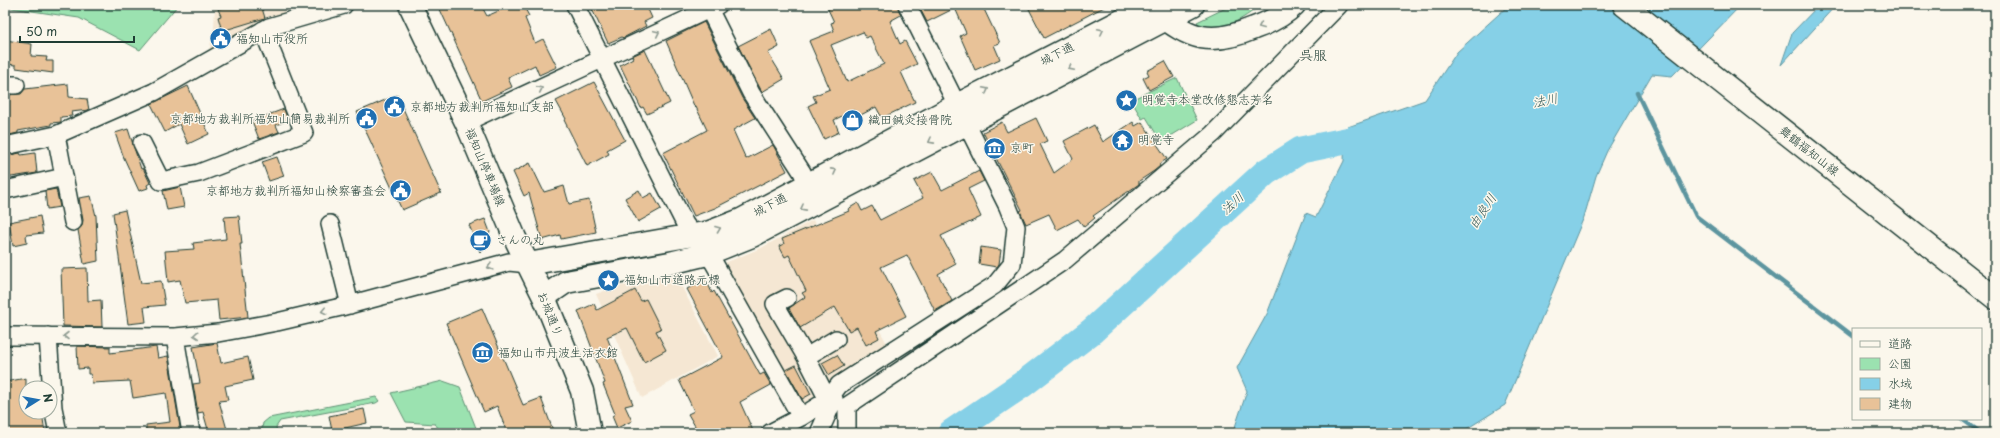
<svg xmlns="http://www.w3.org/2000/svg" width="2000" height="438" font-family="'Playpen Sans','Klee One',sans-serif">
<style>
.built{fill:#f5e7d3}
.green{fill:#9be2b0;stroke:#5d9072}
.water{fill:#86d0e7;stroke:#5d959f}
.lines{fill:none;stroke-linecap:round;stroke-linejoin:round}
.stream{stroke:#5d959f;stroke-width:4.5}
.river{stroke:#86d0e7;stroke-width:27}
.building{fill:#e8c298;stroke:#1f3d34;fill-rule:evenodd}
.minor-casing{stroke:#1f3d34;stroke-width:20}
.major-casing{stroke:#1f3d34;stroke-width:25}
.minor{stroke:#fbf7ec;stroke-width:17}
.major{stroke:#fbf7ec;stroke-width:22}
.oneway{stroke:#8d9a90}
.labels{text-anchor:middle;stroke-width:3;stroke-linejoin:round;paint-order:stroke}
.poi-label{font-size:12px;fill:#1f3d34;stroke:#fbf7ec;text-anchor:start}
.street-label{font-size:12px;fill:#1f3d34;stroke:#fbf7ec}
.water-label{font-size:13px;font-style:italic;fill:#345a58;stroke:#fbf7ec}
.quarter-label{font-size:14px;fill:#1f3d34;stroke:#fbf7ec}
</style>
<rect width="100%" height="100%" fill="#fbf7ec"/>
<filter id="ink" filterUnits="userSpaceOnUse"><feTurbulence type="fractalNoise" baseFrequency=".025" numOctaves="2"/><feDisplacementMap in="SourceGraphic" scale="8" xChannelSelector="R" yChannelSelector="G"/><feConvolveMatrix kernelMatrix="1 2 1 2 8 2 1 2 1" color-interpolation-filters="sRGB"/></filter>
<g filter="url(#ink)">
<!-- built -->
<path class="built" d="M 215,5 L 294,5 L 284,8 L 285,13 L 267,17 L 209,51 L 214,28 Z
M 813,220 L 836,271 L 844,267 L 889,347 L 799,407 L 720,265 L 761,248 Z
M 676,276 L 718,356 L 642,398 L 596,294 L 615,287 Z"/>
<!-- green -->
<path class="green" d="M 5,5 L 178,5 L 140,50 L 79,18 L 5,7 Z
M 1232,5 L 1261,5 C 1241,20 1226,31 1200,26 L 1197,22 Z
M 1177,78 L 1197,120 L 1161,142 L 1146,117 L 1142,119 L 1131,100 Z
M 443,381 L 460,387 L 478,433 L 442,433 L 435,424 L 406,422 L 391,393 Z
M 376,397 L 379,401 L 376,403 L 280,421 L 276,427 L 277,433 L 261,433 L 263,423 L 269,418 Z"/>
<!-- water -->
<path class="water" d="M 1509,5 L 1741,5 L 1672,76 L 1652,74 L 1607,151 L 1596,176 L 1584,217 L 1505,405 L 1460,433 L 1233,433 L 1247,391 L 1237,368 L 1267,314 L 1306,213 L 1316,217 L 1344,161 L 1345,128 L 1425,100 L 1457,52 Z
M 1819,5 L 1836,5 L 1781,65 L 1792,33 Z"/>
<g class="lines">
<!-- stream -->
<path class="stream" d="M 1637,93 L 1696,216 L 1853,336
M 1962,419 L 1981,433"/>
<!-- river -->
<path class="river" d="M 951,433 L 1023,384 L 1092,331 L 1266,172 L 1301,150 L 1380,134"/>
</g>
<!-- building -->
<path class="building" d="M 230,5 L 261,5 L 265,18 L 222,31 L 218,17 L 221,16 L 218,9 Z
M 438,5 L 481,5 L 487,16 L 512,5 L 523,5 L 529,16 L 525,18 L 535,43 L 543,39 L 557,67 L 539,75 L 535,65 L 508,78 L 512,87 L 482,101 Z
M 590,5 L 646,5 L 652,18 L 644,22 L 646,26 L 623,38 L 622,37 L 608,43 Z
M 826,5 L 897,5 L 901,15 L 890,21 L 900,44 L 905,41 L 917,64 L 901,72 L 915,102 L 882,118 L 876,107 L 857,117 L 854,110 L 834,120 L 839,132 L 824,139 L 808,106 L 816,102 L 813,96 L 830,89 L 809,41 L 834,31 L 831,23 L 834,22 ZM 863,32 L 866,38 L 870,36 L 884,64 L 847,82 L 831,45 Z
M 918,5 L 982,5 L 1000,43 L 994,45 L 1000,59 L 975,70 L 960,36 L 966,33 L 955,8 L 927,22 Z
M 1027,5 L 1108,5 L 1044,38 Z
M 704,22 L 742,98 L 755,118 L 733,130 L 746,159 L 773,145 L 787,171 L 715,208 L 694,216 L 663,153 L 707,130 L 696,107 L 695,108 L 666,41 Z
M 771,29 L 779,47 L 768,53 L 784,79 L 762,92 L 738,46 Z
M 5,40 L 32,44 L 31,56 L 47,57 L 46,61 L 53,61 L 53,73 L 16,68 L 16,65 L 5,64 Z
M 645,50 L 670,103 L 647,114 L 643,107 L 641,108 L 620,65 L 633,58 L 632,56 Z
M 1165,61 L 1174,77 L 1149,90 L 1143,78 L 1149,75 L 1147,71 Z
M 594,82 L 625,140 L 607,150 L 609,154 L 587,166 L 564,120 L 566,119 L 556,101 Z
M 68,84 L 69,97 L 87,99 L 89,110 L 71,112 L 72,116 L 61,117 L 61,122 L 51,123 L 51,125 L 18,131 L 18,133 L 5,136 L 5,95 L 21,94 L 25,89 Z
M 188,86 L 209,134 L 188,144 L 179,124 L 165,132 L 151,104 Z
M 397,95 L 441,193 L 402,210 L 357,112 Z
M 284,109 L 288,120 L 276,125 L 279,132 L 259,139 L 252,121 Z
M 1036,118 L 1047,141 L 1040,144 L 1054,173 L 1073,159 L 1064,141 L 1094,125 L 1103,142 L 1133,122 L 1135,126 L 1142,122 L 1167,159 L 1159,164 L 1160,166 L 1154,171 L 1139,181 L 1139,184 L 1093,216 L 1095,218 L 1084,227 L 1078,219 L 1057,230 L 1049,214 L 1026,224 L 1020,211 L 1022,210 L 983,132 L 1002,122 L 1007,132 Z
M 128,129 L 141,169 L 143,168 L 150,183 L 147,185 L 148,188 L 139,191 L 124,158 L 115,133 Z
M 20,153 L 21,155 L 35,153 L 37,173 L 5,178 L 5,156 Z
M 277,157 L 284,176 L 269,181 L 262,162 Z
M 530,163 L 544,192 L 564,186 L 569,204 L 589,200 L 596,232 L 561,239 L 560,235 L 542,240 L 529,193 L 524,196 L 513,172 Z
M 979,171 L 984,181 L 968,189 L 981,217 L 941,236 L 956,264 L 938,274 L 952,301 L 935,311 L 907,255 L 881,267 L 906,316 L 876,331 L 879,338 L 866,345 L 857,327 L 849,331 L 835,307 L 800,328 L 789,308 L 805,297 L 802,293 L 806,291 L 789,255 L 785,257 L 779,246 L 784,244 L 782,239 L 849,211 L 848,209 L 858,203 L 862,211 L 872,206 L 880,220 L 923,198 L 914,181 L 932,172 L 942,190 Z
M 180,187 L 184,207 L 167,210 L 163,191 Z
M 56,189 L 60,207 L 47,209 L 45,191 Z
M 639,190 L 643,198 L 652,193 L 661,209 L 638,222 L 625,198 Z
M 91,196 L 96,216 L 98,261 L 84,264 L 78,230 L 82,226 L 83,220 L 79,198 Z
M 125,210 L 141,283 L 161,281 L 165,305 L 144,307 L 146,322 L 128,324 L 113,213 Z
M 40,216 L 43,233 L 26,235 L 27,243 L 13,246 L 9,222 Z
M 239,216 L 242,244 L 240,244 L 248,317 L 219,320 L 217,300 L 185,303 L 180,280 L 168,282 L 165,251 L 194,249 L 193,243 L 226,239 L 224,217 Z
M 485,219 L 490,232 L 480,252 L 469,225 Z
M 981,247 L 1001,250 L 999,264 L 997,267 L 979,264 Z
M 87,268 L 88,301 L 101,300 L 102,327 L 63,326 L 61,269 Z
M 706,279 L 712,293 L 714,291 L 760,375 L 764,373 L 771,385 L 740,402 L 754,433 L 699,433 L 688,414 L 694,411 L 679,380 L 723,357 L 687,289 Z
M 635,290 L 641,301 L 646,299 L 661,329 L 656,331 L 666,350 L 644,362 L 627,328 L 607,337 L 633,404 L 625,406 L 632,421 L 617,428 L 612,416 L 615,414 L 603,384 L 605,383 L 578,311 L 594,304 L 597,310 Z
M 482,308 L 523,405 L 541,398 L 554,433 L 507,433 L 497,406 L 484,412 L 446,323 Z
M 217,343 L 221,363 L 248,357 L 253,380 L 225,386 L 228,400 L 219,401 L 228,433 L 209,433 L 203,412 L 198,413 L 193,384 L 200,383 L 193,347 Z
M 77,346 L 110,347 L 110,353 L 156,347 L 158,358 L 168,356 L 181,433 L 146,433 L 146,425 L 170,422 L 166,393 L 133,398 L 130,381 L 92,383 L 91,374 L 88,374 L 88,368 L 78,369 Z
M 837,355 L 844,366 L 829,375 L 822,363 Z
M 796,365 L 811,394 L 802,399 L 786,370 Z
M 26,378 L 26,412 L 42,412 L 45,433 L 5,433 L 5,382 Z
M 364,409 L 367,423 L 332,431 L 329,416 Z"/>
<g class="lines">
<defs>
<path id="minor" d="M 575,5 L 685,224 L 714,263 L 801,417
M 709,9 L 751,93 L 802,172 L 808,185
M 5,85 L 16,85
M 466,122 L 718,5
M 56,135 L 73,222
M 142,143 L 161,181 L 199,173 L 304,133 L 263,30
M 5,146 L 56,135 L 154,92 L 269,27 L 344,5
M 5,190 L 64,177
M 330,224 L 350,305
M 787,298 L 775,304 L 806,357 L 828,400
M 5,336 L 175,337 L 218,333 L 277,322 L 341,307 L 509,262 L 528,264
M 48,336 L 53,408 L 58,433
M 175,337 L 191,433
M 806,357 L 836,339
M 847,406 L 1065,260 L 1213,134 L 1339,5
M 770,433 L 801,417 L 828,400 L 839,385 L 995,285 L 1012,264 L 1016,227 L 1008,207 L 907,5
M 819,433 L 834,399
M 847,433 L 847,406"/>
<path id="major" d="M 410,5 L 466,122 L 515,238 L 544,297 L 582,391 L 590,433
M 1624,5 L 1995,298
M 1155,11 C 1191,40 1211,46 1254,28 C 1268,23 1283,16 1294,5
M 528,264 L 710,232 L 741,220 L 957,105 L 1152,5
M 544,297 L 566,282 L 670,263 L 707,254 L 752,236 L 1193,5"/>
</defs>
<!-- minor casing -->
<use href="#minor" class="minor-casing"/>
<!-- major casing -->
<use href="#major" class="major-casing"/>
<!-- minor -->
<use href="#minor" class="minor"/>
<!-- major -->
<use href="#major" class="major"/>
</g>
<!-- one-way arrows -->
<defs><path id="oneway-chevron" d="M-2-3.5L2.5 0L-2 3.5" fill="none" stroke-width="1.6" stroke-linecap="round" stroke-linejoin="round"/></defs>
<g class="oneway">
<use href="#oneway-chevron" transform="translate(1261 26) rotate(157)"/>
<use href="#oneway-chevron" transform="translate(1101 31) rotate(-27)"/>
<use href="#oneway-chevron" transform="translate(657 33) rotate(-25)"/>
<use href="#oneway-chevron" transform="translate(1071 68) rotate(153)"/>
<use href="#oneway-chevron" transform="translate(540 89) rotate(-25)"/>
<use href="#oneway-chevron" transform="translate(986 90) rotate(-27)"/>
<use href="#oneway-chevron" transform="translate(931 141) rotate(152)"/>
<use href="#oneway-chevron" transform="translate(834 171) rotate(-28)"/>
<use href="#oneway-chevron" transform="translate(803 208) rotate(152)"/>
<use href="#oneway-chevron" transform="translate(718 229) rotate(-21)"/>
<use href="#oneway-chevron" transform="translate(490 267) rotate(165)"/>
<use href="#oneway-chevron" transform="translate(324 311) rotate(167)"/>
<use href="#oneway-chevron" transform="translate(196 335) rotate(175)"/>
<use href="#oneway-chevron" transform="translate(66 336) rotate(-180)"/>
</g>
</g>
<!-- icons -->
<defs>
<symbol id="civic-disc" viewBox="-11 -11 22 22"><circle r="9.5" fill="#1f6fb2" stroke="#fbf7ec"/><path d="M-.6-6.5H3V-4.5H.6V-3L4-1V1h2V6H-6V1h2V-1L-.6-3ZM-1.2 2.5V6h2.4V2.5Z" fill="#fff"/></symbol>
<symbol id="sight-disc" viewBox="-11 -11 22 22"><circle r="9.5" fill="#1f6fb2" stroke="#fbf7ec"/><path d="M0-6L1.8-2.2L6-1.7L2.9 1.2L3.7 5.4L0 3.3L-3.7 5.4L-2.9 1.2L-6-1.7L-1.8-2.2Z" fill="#fff"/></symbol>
<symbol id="shop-disc" viewBox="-11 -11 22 22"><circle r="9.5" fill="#1f6fb2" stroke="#fbf7ec"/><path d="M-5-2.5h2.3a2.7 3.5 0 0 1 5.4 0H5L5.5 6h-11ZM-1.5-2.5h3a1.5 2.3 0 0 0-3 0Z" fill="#fff"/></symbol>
<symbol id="temple-disc" viewBox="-11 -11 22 22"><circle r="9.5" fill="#1f6fb2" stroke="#fbf7ec"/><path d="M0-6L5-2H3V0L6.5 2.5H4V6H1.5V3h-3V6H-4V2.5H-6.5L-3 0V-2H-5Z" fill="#fff"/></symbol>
<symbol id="museum-disc" viewBox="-11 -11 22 22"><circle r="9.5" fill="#1f6fb2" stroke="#fbf7ec"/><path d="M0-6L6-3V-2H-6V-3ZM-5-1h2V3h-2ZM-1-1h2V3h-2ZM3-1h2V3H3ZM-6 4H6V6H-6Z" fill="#fff"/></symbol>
<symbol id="cafe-disc" viewBox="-11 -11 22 22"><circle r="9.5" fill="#1f6fb2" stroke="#fbf7ec"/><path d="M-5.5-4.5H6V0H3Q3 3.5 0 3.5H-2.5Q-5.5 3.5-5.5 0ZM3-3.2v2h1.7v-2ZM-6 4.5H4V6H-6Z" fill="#fff"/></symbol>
</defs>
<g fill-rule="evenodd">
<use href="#civic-disc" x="208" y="26" width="25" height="25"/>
<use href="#sight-disc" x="1114" y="88" width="25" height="25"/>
<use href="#civic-disc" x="382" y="94" width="25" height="25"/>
<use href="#civic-disc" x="354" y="106" width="25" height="25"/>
<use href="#shop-disc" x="840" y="108" width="25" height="25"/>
<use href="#temple-disc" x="1110" y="128" width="25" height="25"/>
<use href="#museum-disc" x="982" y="136" width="25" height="25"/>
<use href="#civic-disc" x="388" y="178" width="25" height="25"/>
<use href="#cafe-disc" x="468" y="228" width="25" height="25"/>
<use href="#sight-disc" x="596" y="268" width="25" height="25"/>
<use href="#museum-disc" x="470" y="340" width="25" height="25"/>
</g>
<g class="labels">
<!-- poi labels -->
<g class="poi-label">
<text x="236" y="43">福知山市役所</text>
<text x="1142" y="104">明覚寺本堂改修懇志芳名</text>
<text x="410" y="111">京都地方裁判所福知山支部</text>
<text x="350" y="123" text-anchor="end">京都地方裁判所福知山簡易裁判所</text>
<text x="868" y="124">織田鍼灸接骨院</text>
<text x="1138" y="144">明覚寺</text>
<text x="1010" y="152">京町</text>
<text x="386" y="195" text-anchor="end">京都地方裁判所福知山検察審査会</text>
<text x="496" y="244">さんの丸</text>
<text x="624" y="284">福知山市道路元標</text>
<text x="498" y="357">福知山市丹波生活衣館</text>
</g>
<!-- street labels -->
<g class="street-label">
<text transform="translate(1057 54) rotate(-27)" y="4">城下通</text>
<text transform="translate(1809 151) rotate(38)" y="4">舞鶴福知山線</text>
<text transform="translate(485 167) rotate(67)" y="4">福知山停車場線</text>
<text transform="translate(770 205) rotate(-28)" y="4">城下通</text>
<text transform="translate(550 314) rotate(68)" y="4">お城通り</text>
</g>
<!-- water labels -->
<g class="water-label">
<text transform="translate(1545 100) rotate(-12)" y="5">法川</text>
<text transform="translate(1232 203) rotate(-42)" y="5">法川</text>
<text transform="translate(1482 211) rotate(-56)" y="5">由良川</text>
</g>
<!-- quarter labels -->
<g class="quarter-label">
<text x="1313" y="60">呉服</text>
</g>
</g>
<!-- margin -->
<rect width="2000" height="438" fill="none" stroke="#fbf7ec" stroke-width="20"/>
<rect x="10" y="10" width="1980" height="418" fill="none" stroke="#1f3d34" stroke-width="1.5" filter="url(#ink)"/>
<!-- legend -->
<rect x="1852" y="328" width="130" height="92" fill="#fbf7ec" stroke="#a3ada2"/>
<rect x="1860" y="341" width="20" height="6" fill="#fbf7ec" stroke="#a3ada2"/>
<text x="1888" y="348" font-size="12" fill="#1f3d34">道路</text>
<rect x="1860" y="358" width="20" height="12" fill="#9be2b0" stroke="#a3ada2"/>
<text x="1888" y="368" font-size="12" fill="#1f3d34">公園</text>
<rect x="1860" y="378" width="20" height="12" fill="#86d0e7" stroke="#a3ada2"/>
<text x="1888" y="388" font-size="12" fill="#1f3d34">水域</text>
<rect x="1860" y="398" width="20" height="12" fill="#e8c298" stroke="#a3ada2"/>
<text x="1888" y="408" font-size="12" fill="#1f3d34">建物</text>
<!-- north arrow -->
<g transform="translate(38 400) rotate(79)"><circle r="19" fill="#fbf7ec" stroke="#a3ada2"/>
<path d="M0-3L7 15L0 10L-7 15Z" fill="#1f6fb2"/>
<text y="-6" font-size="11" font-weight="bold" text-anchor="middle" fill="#1f3d34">N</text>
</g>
<!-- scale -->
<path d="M20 36v6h114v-6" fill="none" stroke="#1f3d34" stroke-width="2"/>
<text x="26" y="36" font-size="12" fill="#1f3d34" stroke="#fbf7ec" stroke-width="3" paint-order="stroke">50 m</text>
</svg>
